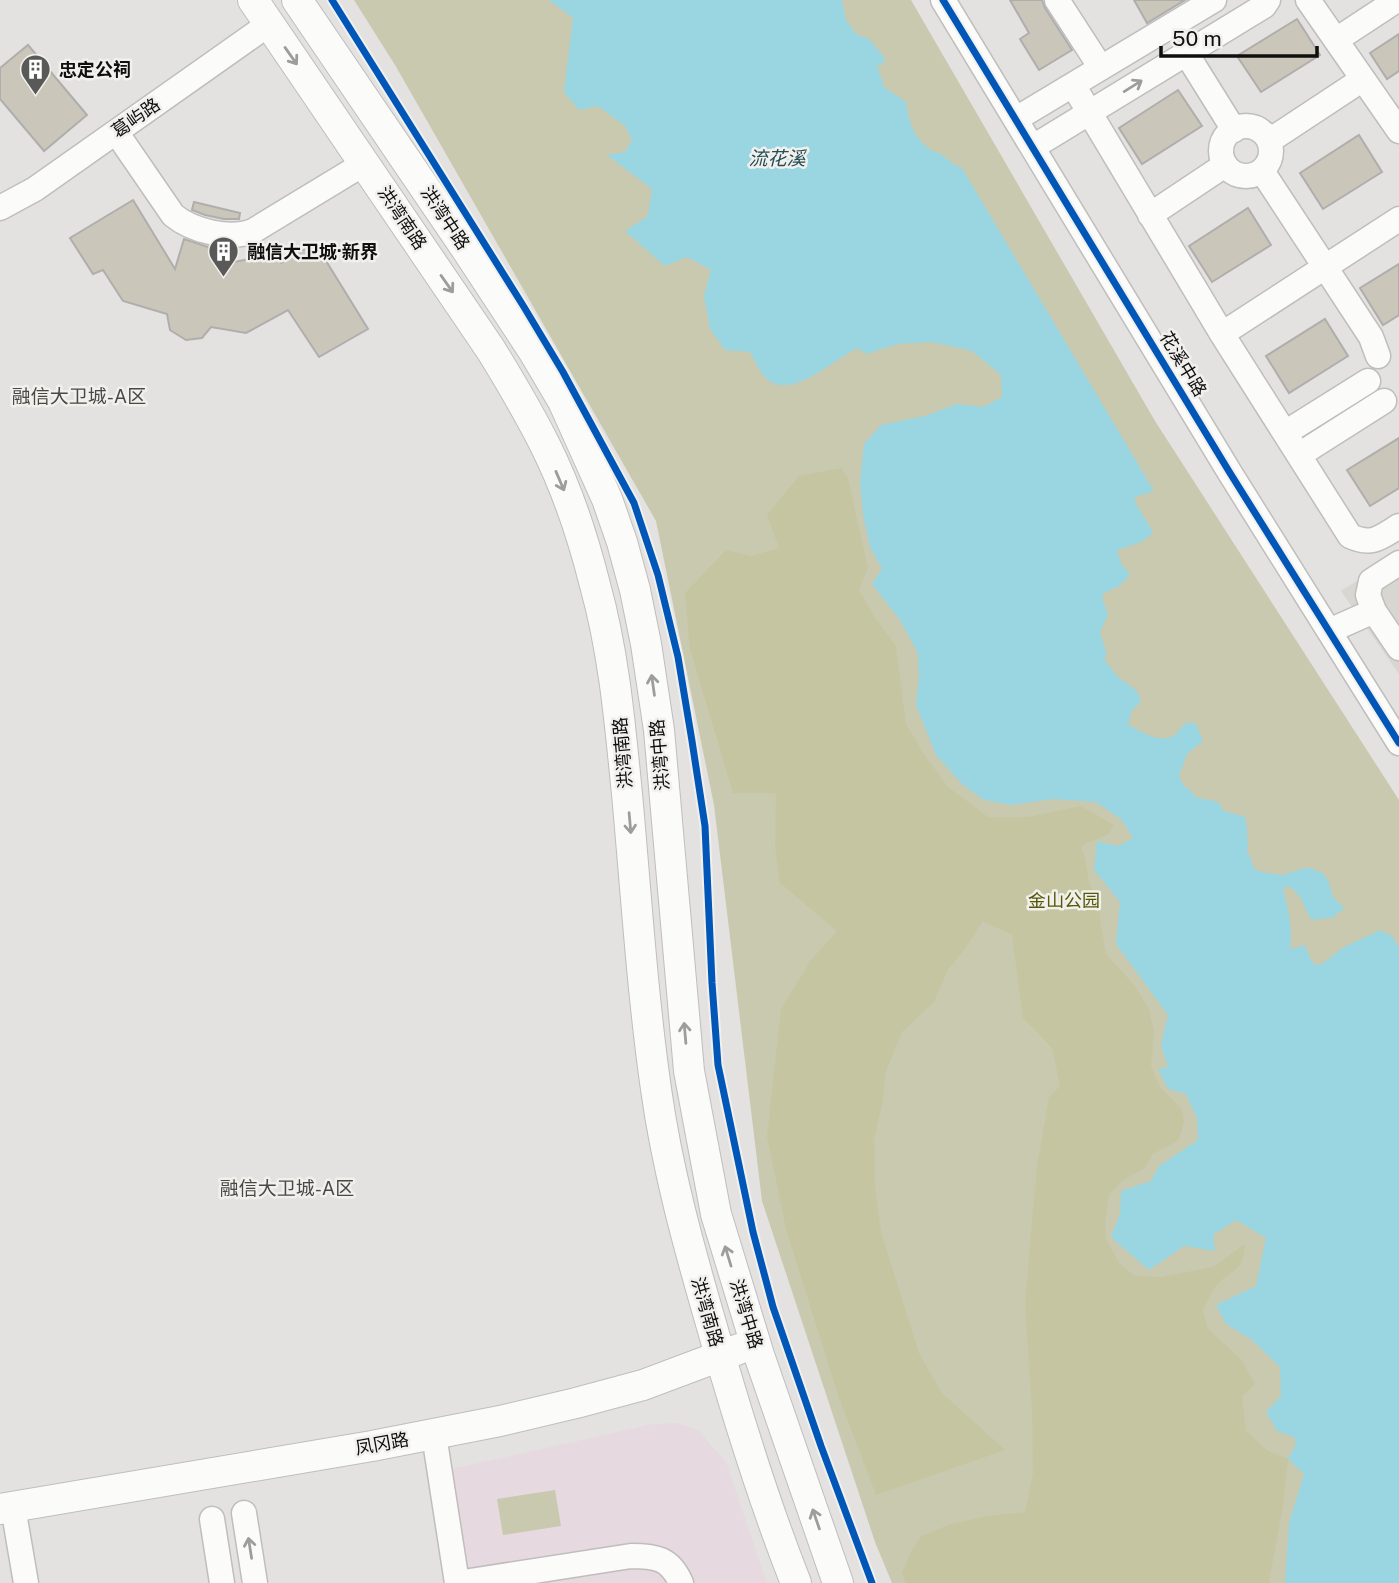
<svg xmlns="http://www.w3.org/2000/svg" width="1399" height="1583" font-family="'Public Sans','Noto Sans SC',sans-serif">
<style>
.commercial{fill:#e6d9df}
.built{fill:#d8d6d0}
.green{fill:#c8c9ae}
.forest{fill:#c5c6a1}
.water{fill:#9ad5e2}
.building{fill:#cbc6ba;stroke:#afaead;stroke-width:2}
.lines{fill:none;stroke-linecap:round;stroke-linejoin:round}
.minor-casing{stroke:#bfbebd;stroke-width:27}
.major-casing{stroke:#bfbebd;stroke-width:32}
.minor{stroke:#fbfbfa;stroke-width:24}
.major{stroke:#fbfbfa;stroke-width:30}
.cycleway-casing{stroke:#f1f0ed;stroke-width:11}
.cycleway{stroke:#0057b8;stroke-width:7}
.oneway{stroke:#9d9d9c}
.labels{text-anchor:middle;stroke-width:5;stroke-linejoin:round;paint-order:stroke}
.poi-label{font-size:18px;font-weight:bold;fill:#0f0f0e;stroke:#f1f0ed;text-anchor:start}
.street-label{font-size:18px;fill:#0f0f0e;stroke:#f1f0ed}
.park-label{font-size:18px;fill:#575807;stroke:#f1f0ed}
.water-label{font-size:19px;font-style:italic;fill:#254d55;stroke:#f1f0ed}
.neighbourhood-label{font-size:19px;fill:#494845;stroke:#f1f0ed}
</style>
<rect width="100%" height="100%" fill="#e3e2e1"/>
<!-- commercial -->
<path class="commercial" d="M 677,1423 L 698,1430 L 726,1462 L 767,1583 L 447,1583 L 428,1471 L 461,1467 L 653,1424 Z"/>
<!-- built -->
<path class="built" d="M 1399,554 L 1399,674 L 1341,591 Z"/>
<!-- green -->
<path class="green" d="M 354,0 L 911,0 L 1155,421 L 1399,800 L 1399,1583 L 892,1583 L 875,1542 L 762,1201 L 714,805 L 656,521 L 395,65 Z
M 555,1490 L 561,1526 L 503,1535 L 497,1499 Z"/>
<!-- forest -->
<path class="forest" d="M 841,468 L 848,478 L 868,568 L 859,590 L 876,619 L 896,646 L 906,724 L 924,754 L 947,786 L 988,817 L 1028,817 L 1081,806 L 1114,825 L 1109,834 L 1081,846 L 1085,859 L 1089,882 L 1099,904 L 1101,926 L 1106,954 L 1135,986 L 1149,1009 L 1154,1032 L 1151,1066 L 1160,1087 L 1182,1109 L 1184,1122 L 1179,1140 L 1153,1154 L 1145,1168 L 1122,1181 L 1109,1195 L 1105,1221 L 1106,1239 L 1120,1264 L 1135,1276 L 1161,1277 L 1213,1267 L 1245,1244 C 1244,1272 1232,1269 1217,1285 C 1211,1291 1207,1303 1203,1311 L 1208,1329 L 1240,1358 L 1255,1384 L 1242,1397 L 1246,1431 L 1268,1451 L 1288,1459 L 1283,1506 L 1269,1583 L 906,1583 L 902,1573 L 912,1550 L 921,1536 L 951,1524 L 988,1516 L 1025,1512 L 1033,1473 L 1032,1410 L 1025,1306 L 1031,1231 L 1037,1167 L 1049,1097 L 1060,1086 L 1052,1048 L 1023,1018 L 1012,935 L 983,921 L 962,953 L 948,969 L 934,1002 L 902,1032 L 886,1071 L 882,1105 L 874,1139 L 875,1186 L 881,1232 L 919,1353 L 942,1393 L 1005,1450 L 876,1495 L 838,1395 L 786,1229 L 767,1136 L 781,1009 L 811,960 L 837,931 L 780,883 L 775,846 L 776,793 L 733,793 L 690,649 L 685,593 L 726,550 L 751,556 L 779,548 L 767,515 L 799,476 Z"/>
<!-- water -->
<path class="water" d="M 549,0 L 842,0 L 846,20 L 856,34 L 869,39 L 885,58 L 883,63 L 877,67 L 882,79 L 884,87 L 906,102 C 909,122 914,140 933,151 C 940,155 937,151 943,156 C 950,161 954,165 962,168 L 1154,491 L 1135,497 L 1135,502 L 1153,532 C 1145,543 1129,546 1117,550 L 1121,563 L 1130,575 L 1119,586 L 1104,593 L 1102,597 L 1108,615 L 1100,632 L 1106,651 L 1105,661 L 1118,677 L 1136,690 L 1140,697 L 1140,703 L 1132,710 L 1128,724 C 1139,731 1163,746 1176,734 C 1181,729 1180,727 1188,722 L 1196,724 L 1203,741 L 1187,754 L 1179,776 L 1184,786 L 1193,792 L 1195,797 L 1218,802 L 1224,811 L 1245,817 L 1247,828 L 1248,851 L 1246,853 L 1250,856 L 1253,866 L 1256,870 L 1267,873 L 1283,875 L 1301,869 L 1309,868 L 1316,870 L 1324,874 L 1329,883 L 1333,897 L 1345,909 L 1338,912 L 1335,917 L 1312,920 C 1302,905 1304,896 1288,886 L 1283,889 C 1288,909 1293,928 1290,949 L 1305,945 L 1310,958 L 1315,965 C 1328,964 1333,953 1343,948 C 1355,941 1368,937 1379,930 L 1392,936 L 1399,947 L 1399,1583 L 1285,1583 L 1289,1523 L 1304,1474 L 1288,1459 L 1296,1444 L 1294,1437 L 1277,1431 L 1266,1412 L 1281,1396 L 1280,1367 L 1252,1340 L 1226,1324 L 1216,1305 L 1256,1286 L 1266,1238 L 1236,1220 L 1213,1235 L 1215,1251 L 1184,1246 L 1149,1270 L 1111,1237 L 1120,1214 L 1121,1191 L 1151,1181 L 1159,1166 L 1198,1140 L 1197,1118 L 1186,1094 L 1168,1089 L 1158,1069 L 1168,1067 L 1161,1045 L 1168,1015 L 1116,944 L 1120,902 L 1094,870 L 1097,841 L 1118,846 L 1133,838 L 1122,820 L 1096,802 L 1053,799 L 1011,805 L 984,800 L 962,784 L 936,755 L 916,705 L 919,678 L 918,653 L 900,620 L 872,584 L 882,569 L 870,547 L 863,515 L 860,482 L 864,444 L 881,425 L 925,416 L 957,404 L 983,407 L 1002,397 L 1001,375 L 972,351 L 932,342 L 898,344 L 866,354 L 858,348 C 835,358 793,400 768,380 C 760,373 755,361 750,352 L 725,350 L 710,329 L 704,296 L 711,270 L 687,257 L 665,266 L 625,231 L 648,216 L 652,189 L 607,155 L 625,152 L 632,140 L 625,126 L 598,106 L 579,110 L 564,92 L 573,18 Z"/>
<!-- building -->
<path class="building" d="M 1010,0 L 1042,0 L 1045,8 L 1072,50 L 1039,70 L 1020,39 L 1029,33 Z
M 1134,0 L 1185,0 L 1147,23 Z
M 1297,19 L 1320,55 L 1261,92 L 1237,56 Z
M 1399,34 L 1399,71 L 1387,79 L 1370,53 Z
M 28,45 L 87,115 L 44,151 L 0,99 L 0,68 Z
M 1178,90 L 1202,126 L 1142,164 L 1119,128 Z
M 1359,135 L 1382,172 L 1323,209 L 1300,173 Z
M 133,200 L 175,269 L 184,239 L 208,247 L 232,249 L 229,263 L 275,254 L 281,263 L 315,243 L 368,329 L 319,357 L 288,310 L 246,333 L 211,327 L 202,338 L 186,340 L 170,330 L 167,314 L 123,301 L 103,270 L 93,274 L 70,238 Z
M 194,202 L 240,213 L 239,219 L 224,219 L 205,215 L 192,210 Z
M 1248,208 L 1271,245 L 1212,282 L 1189,246 Z
M 1399,264 L 1399,315 L 1383,325 L 1360,288 Z
M 1325,319 L 1348,356 L 1289,393 L 1266,356 Z
M 1399,438 L 1399,488 L 1370,506 L 1347,470 Z"/>
<g class="lines">
<defs>
<path id="minor" d="M 943,0 L 1230,473 L 1399,743
M 1057,0 L 1101,68
M 1308,0 L 1399,131
M 1336,40 L 1397,0
M 1186,53 L 1234,130
M 1073,85 L 1222,334 L 1350,536 C 1372,546 1380,538 1399,526
M 1016,119 L 1214,0
M1221 151a25 25 0 1 1 50 0a25 25 0 1 1-50 0Z
M 116,132 L 173,215 C 192,231 230,240 253,231 L 365,163
M 1269,141 L 1363,79
M 1033,147 L 1264,6 L 1268,0
M 1262,171 L 1371,337 L 1378,356
M 0,208 L 35,189 L 269,24
M 1150,215 L 1225,165
M 1222,334 L 1399,219
M 1285,433 L 1368,381
M 1299,455 L 1384,401
M 1399,563 L 1371,581 L 1368,595 L 1374,611 L 1399,648
M 1329,631 L 1374,611
M 434,1435 L 457,1583
M 13,1507 L 26,1583
M 244,1513 L 255,1583
M 212,1519 L 222,1583
M 457,1583 L 631,1556 C 656,1556 670,1558 681,1583"/>
<path id="major" d="M 253,0 L 491,350 C 510,381 529,413 545,445 C 567,489 583,537 595,585 C 614,653 620,724 627,794 C 636,892 642,991 656,1089 C 667,1168 688,1244 710,1320 C 735,1409 762,1497 796,1583
M 297,0 L 467,250 L 534,352 L 563,401 L 607,499 L 622,542 L 635,590 L 646,644 L 659,730 L 689,1071 L 716,1214 L 759,1355 L 838,1583
M 0,1509 L 372,1446 L 500,1421 L 576,1403 L 643,1385 L 739,1349"/>
</defs>
<!-- minor casing -->
<use href="#minor" class="minor-casing"/>
<!-- major casing -->
<use href="#major" class="major-casing"/>
<!-- minor -->
<use href="#minor" class="minor"/>
<!-- major -->
<use href="#major" class="major"/>
<defs>
<path id="cycleway" d="M 332,0 L 524,307 L 563,372 L 634,503 L 658,575 L 678,657 L 692,741 L 705,826 L 712,983 L 718,1065 L 753,1232 L 773,1307 L 821,1446 L 872,1583
M 943,0 L 1230,473 L 1399,743"/>
</defs>
<!-- cycleway casing -->
<use href="#cycleway" class="cycleway-casing"/>
<!-- cycleway -->
<use href="#cycleway" class="cycleway"/>
</g>
<!-- one-way arrows -->
<defs><path id="oneway-shaft" d="M-6 0H5M1.5-3L5.5 0L1.5 3" fill="none" stroke-width="1.6" stroke-linecap="round" stroke-linejoin="round" transform="scale(1.75)"/></defs>
<g class="oneway">
<use href="#oneway-shaft" transform="translate(291 56) rotate(55)"/>
<use href="#oneway-shaft" transform="translate(1133 86) rotate(-32)"/>
<use href="#oneway-shaft" transform="translate(447 284) rotate(55)"/>
<use href="#oneway-shaft" transform="translate(560 481) rotate(67)"/>
<use href="#oneway-shaft" transform="translate(653 685) rotate(-98)"/>
<use href="#oneway-shaft" transform="translate(630 823) rotate(85)"/>
<use href="#oneway-shaft" transform="translate(685 1033) rotate(-95)"/>
<use href="#oneway-shaft" transform="translate(728 1256) rotate(-107)"/>
<use href="#oneway-shaft" transform="translate(816 1519) rotate(-109)"/>
<use href="#oneway-shaft" transform="translate(250 1548) rotate(-99)"/>
</g>
<!-- icons -->
<defs>
<symbol id="building-pin" viewBox="-11 -11 22 30"><path d="M0 17L-7.5 6A9.5 9.5 0 1 1 7.5 6Z" fill="#595958" stroke="#f1f0ed"/><path d="M-4-6H4V6H1V3H-1V6H-4ZM-2.5-4.3h1.7v1.8h-1.7ZM.8-4.3h1.7v1.8H.8ZM-2.5-1h1.7V.8h-1.7ZM.8-1h1.7V.8H.8Z" fill="#fff"/></symbol>
</defs>
<g fill-rule="evenodd">
<use href="#building-pin" x="18" y="52" width="35" height="47"/>
<use href="#building-pin" x="206" y="234" width="35" height="47"/>
</g>
<g class="labels">
<!-- poi labels -->
<g class="poi-label">
<text x="59" y="76">忠定公祠</text>
<text x="247" y="258">融信大卫城·新界</text>
</g>
<!-- street labels -->
<g class="street-label">
<text transform="translate(136 118) rotate(-35)" y="6">葛屿路</text>
<text transform="translate(402 218) rotate(56)" y="6">洪湾南路</text>
<text transform="translate(445 218) rotate(56)" y="6">洪湾中路</text>
<text transform="translate(1183 364) rotate(59)" y="6">花溪中路</text>
<text transform="translate(623 753) rotate(-95)" y="6">洪湾南路</text>
<text transform="translate(660 755) rotate(-95)" y="6">洪湾中路</text>
<text transform="translate(707 1312) rotate(74)" y="6">洪湾南路</text>
<text transform="translate(746 1314) rotate(73)" y="6">洪湾中路</text>
<text transform="translate(382 1444) rotate(-10)" y="6">凤冈路</text>
</g>
<!-- park labels -->
<g class="park-label">
<text x="1064" y="907">金山公园</text>
</g>
<!-- water labels -->
<g class="water-label">
<text x="777" y="165">流花溪</text>
</g>
<!-- neighbourhood labels -->
<g class="neighbourhood-label">
<text x="79" y="403">融信大卫城-A区</text>
<text x="287" y="1195">融信大卫城-A区</text>
</g>
</g>
<!-- scale -->
<path d="M1161 46v10h156v-10" fill="none" stroke="#0f0f0e" stroke-width="3.5"/>
<text x="1172" y="46" font-size="21" fill="#0f0f0e" stroke="#f1f0ed" stroke-width="5" paint-order="stroke">50 m</text>
</svg>
